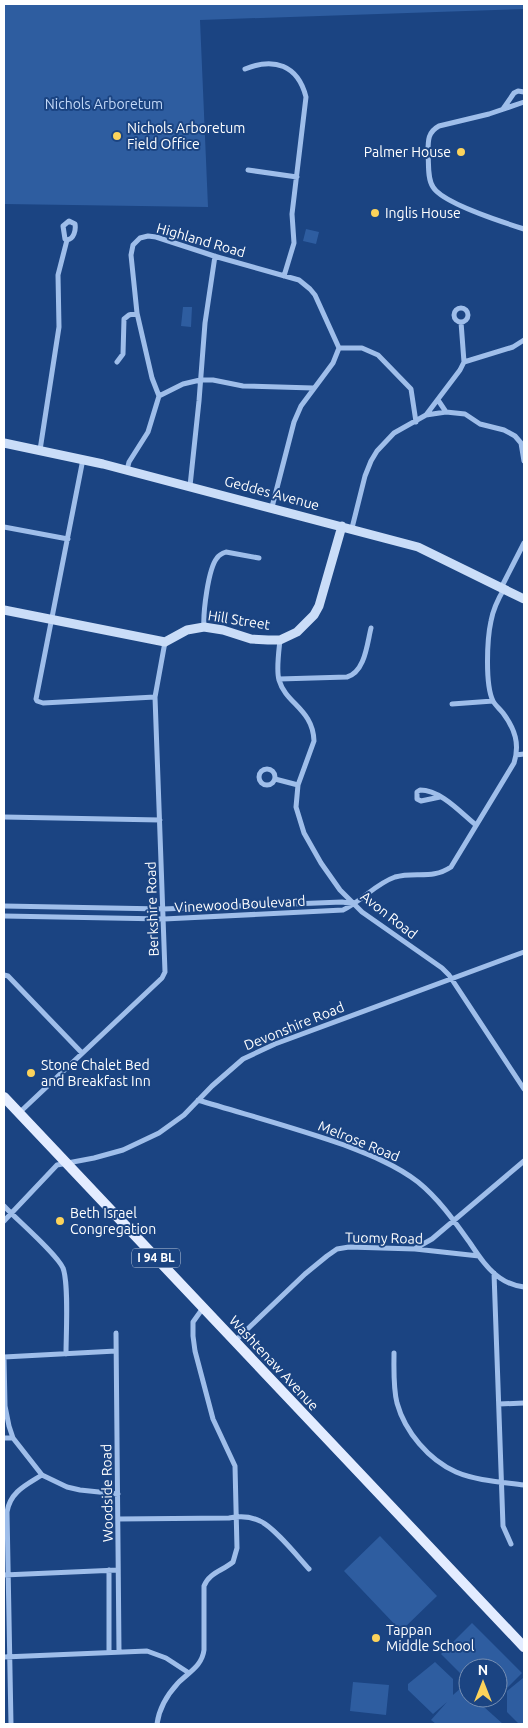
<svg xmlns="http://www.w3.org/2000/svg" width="528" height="1728" font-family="Ubuntu,sans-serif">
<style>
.green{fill:#2e5da0}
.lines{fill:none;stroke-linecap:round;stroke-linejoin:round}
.street{stroke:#9fbeea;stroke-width:5}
.secondary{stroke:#caddf8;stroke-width:9}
.primary{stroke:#e3ecff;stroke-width:10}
.poi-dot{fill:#fcd35b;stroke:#1b4482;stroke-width:2}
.labels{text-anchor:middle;stroke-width:4;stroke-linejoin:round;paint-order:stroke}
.shield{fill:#1b4482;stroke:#bbc7da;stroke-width:1}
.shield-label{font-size:12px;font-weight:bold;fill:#fff}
.park-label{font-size:14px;fill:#c3d9f8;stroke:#1b4482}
.poi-label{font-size:14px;fill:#fff;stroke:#1b4482;text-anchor:start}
.street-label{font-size:14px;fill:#fff;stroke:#1b4482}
</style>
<rect width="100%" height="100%" fill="#1b4482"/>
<!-- green -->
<path class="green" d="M 4,4 L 524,4 L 524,9 L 200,20 L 208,207 L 4,204 Z
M 306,229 L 319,232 L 316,244 L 303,241 Z
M 183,307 L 192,307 L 191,327 L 181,326 Z
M 380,1536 L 437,1596 L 401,1631 L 344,1571 Z
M 472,1623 L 522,1673 L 498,1697 L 498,1668 L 468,1668 L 468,1681 L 441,1654 Z
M 435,1662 L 453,1679 L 453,1695 L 462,1687 L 468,1692 L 468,1698 L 474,1698 L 503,1724 L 436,1724 L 431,1720 L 447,1702 L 433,1714 L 408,1690 L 408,1684 Z
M 523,1678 L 524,1723 L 519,1724 L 507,1712 L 507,1691 Z
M 353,1682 L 389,1685 L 386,1715 L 350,1711 Z"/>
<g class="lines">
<!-- street -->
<path class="street" d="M 245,69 C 274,57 298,65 306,97 L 292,214 L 294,243 L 284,276
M 524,102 L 489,114 L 439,126 C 428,132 428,140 428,152 C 429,163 427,178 433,187 C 442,203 505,223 524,229
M 503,109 L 514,93 L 518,91 L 524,92
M 248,170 L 297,177
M454 315a7 7 0 1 1 14 0a7 7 0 1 1-14 0Z
M 461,322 L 464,362
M 339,348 L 362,348 L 378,355 L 411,389 L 416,422
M 117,362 L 123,354 L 124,319 L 129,315 L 137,313
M 159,396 L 183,384 L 200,380 L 213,380 L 243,386 L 313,388
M 438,400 L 446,412
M 426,415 L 446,412 L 465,414 L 480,424 L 504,430 L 515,436 L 521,443 L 524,461
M 40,450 L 59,327 L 58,275 L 67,240 L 65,239 L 63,226 L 69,221 L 75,224 C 76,230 74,239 67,240
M 83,459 L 36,699 L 37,701 L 43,703 L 155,697
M 127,470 L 129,462 L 148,432 L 159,396 L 152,378 L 137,313 L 131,255 L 133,245 L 140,238 L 148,236 L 156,237 L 214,256 L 299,280 L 310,289 L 315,295 L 339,348
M 190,486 L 199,401 L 205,323 L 215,256
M 272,507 L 294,422 L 301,406 L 333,363 L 339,348
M 4,527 L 68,539
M 352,528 L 365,476 L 371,461 L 377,451 L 394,433 L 426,415 L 460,370 L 464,362 L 513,347 L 524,340
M 501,588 L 524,543
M 204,627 C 203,613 208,569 217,558 C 219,555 223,553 226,552 L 259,558
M 280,640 C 279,650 276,670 279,680 C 286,704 313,709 314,741 L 298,785 L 296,807 L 304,833 L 321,863 L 340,890 L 362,912 L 442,968 L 449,975 L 524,1089
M 279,679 L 347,677 C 365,672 367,644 371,628
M 452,704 L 493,701
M 516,755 L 524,754
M259 777a8 8 0 1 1 16 0a8 8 0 1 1-16 0Z
M 275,779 L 298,785
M 440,797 L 421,801 L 417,799 L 417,792 L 420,790 C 441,790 461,813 476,825
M 4,817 L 160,820
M 4,906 L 163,909 L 342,902 L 355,904
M 4,916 L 164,919 L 343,910 C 362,901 375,884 395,877 C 415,871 432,880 451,867 L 514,763 C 520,744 515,729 503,713 C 500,709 495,705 493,701 C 485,685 487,639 491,621 C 493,610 498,599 504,589
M 4,975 L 8,976 L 82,1053
M 198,1100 C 247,1115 296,1128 344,1145 C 370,1155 396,1165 418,1182 C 439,1199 455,1222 470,1243 C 478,1255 488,1270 500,1278 C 507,1283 516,1286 524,1287
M 19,1113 L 162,978 L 165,972 L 155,697 L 165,642
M 4,1206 C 17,1220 56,1253 63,1268 C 69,1284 66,1334 66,1354
M 4,1221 L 57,1165 L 94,1158 L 123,1150 L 159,1133 L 184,1115 L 212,1086 L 243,1059 L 275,1044 L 524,952
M 416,1248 L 432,1239 L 524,1161
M 494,1273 L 503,1526 L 511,1544
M 116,1333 L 119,1651
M 235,1341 L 305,1274 L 327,1256 L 337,1249 L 349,1247 L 415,1249 L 479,1256
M 394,1353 C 394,1369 393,1387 397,1403 C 405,1432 429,1460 456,1472 C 477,1481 502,1482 524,1485
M 4,1357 L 5,1406 L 9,1426 L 13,1438 L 42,1475 L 67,1487 L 80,1490 L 118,1494
M 4,1357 L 116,1351
M 499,1404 L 524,1403
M 4,1438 L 13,1438
M 118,1519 L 229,1518 C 240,1516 250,1516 260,1521 C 274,1527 298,1557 309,1569
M 109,1570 L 109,1651
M 4,1575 L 118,1570
M 4,1657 L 147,1651 L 166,1658 L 189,1673
M 11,1724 L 7,1512 C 10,1492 26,1485 42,1475
M 157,1724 C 159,1708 167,1695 178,1683 C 189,1672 202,1666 204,1650 L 204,1586 C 209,1573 222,1571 233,1562 L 237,1548 L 235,1466 L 213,1419 L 195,1351 L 193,1336 L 193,1322 L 203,1308"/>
<!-- secondary -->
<path class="secondary" d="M 4,443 L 103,464 L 418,547 L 524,599
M 4,610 L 165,642 L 187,630 L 204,627 L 223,630 L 251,639 L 268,640 L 280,640 L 297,632 L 314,615 L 319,606 L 342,526"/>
<!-- primary -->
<path class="primary" d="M 4,1097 L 524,1647"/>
</g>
<!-- markers -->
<g class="poi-dot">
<circle cx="117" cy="136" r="5"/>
<circle cx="461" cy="152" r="5"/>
<circle cx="375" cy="213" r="5"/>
<circle cx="31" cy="1073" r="5"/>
<circle cx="60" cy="1221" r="5"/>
<circle cx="376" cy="1638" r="5"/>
</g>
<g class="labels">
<!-- shield labels -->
<rect class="shield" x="132" y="1248.5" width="48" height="19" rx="4"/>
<g class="shield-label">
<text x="156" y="1262">I 94 BL</text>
</g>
<!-- park labels -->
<g class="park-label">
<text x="104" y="109">Nichols Arboretum</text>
</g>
<!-- poi labels -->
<g class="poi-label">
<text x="127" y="133">Nichols Arboretum<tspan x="127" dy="16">Field Office</tspan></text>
<text x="451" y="157" text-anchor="end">Palmer House</text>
<text x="385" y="218">Inglis House</text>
<text x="41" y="1070">Stone Chalet Bed<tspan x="41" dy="16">and Breakfast Inn</tspan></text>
<text x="70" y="1218">Beth Israel<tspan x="70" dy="16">Congregation</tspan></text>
<text x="386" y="1635">Tappan<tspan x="386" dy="16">Middle School</tspan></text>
</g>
<!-- street labels -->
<g class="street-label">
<text transform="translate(201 240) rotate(16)" y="5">Highland Road</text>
<text transform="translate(272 493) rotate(15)" y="5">Geddes Avenue</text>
<text transform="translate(239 620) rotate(9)" y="5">Hill Street</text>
<text transform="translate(240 904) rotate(-3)" y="5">Vinewood Boulevard</text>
<text transform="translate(152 909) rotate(-92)" y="5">Berkshire Road</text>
<text transform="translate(389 915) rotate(38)" y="5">Avon Road</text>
<text transform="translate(294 1026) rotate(-22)" y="5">Devonshire Road</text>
<text transform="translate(359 1141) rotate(22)" y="5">Melrose Road</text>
<text transform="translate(384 1238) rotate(1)" y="5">Tuomy Road</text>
<text transform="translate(274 1363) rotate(47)" y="5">Washtenaw Avenue</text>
<text transform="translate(107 1493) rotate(-91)" y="5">Woodside Road</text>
</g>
</g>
<!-- border -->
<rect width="528" height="1728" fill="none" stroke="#ffffff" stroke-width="10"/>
<!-- north arrow -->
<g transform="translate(483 1683)"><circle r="24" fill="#1b4482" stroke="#768fb4"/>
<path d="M0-4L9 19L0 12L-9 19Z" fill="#fcd35b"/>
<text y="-8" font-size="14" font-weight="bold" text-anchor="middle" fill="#ffffff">N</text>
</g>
</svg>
